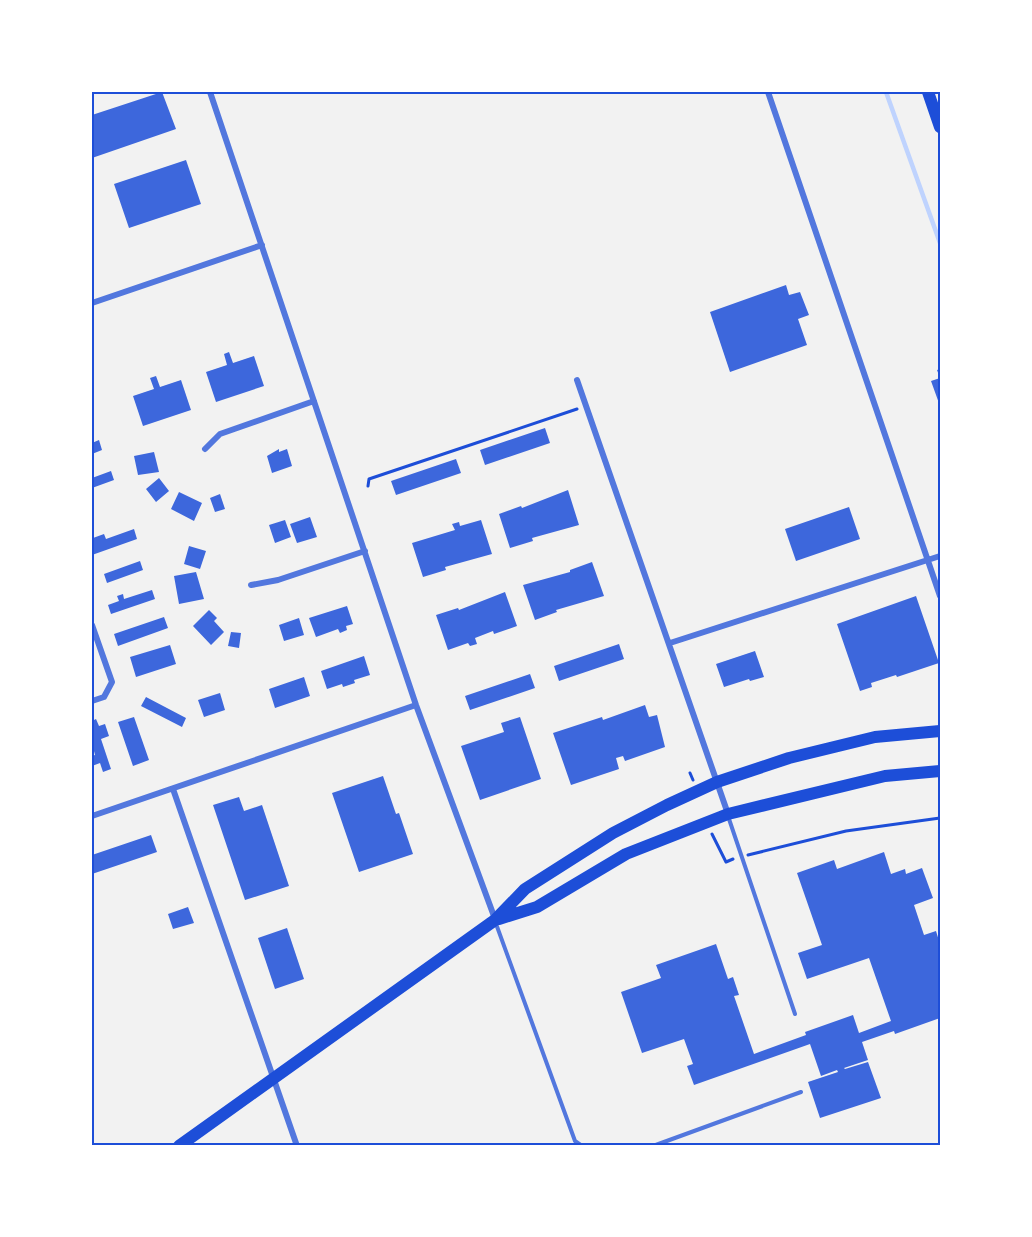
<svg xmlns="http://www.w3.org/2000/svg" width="1032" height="1237" font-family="'Archivo Narrow',sans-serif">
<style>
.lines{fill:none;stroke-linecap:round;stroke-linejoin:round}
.stream{stroke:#bfd3fe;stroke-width:4.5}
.building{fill:#3d67dc}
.path{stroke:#1d4ed8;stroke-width:3}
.service{stroke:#5277de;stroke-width:4}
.minor{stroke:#5277de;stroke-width:6}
.primary{stroke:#1d4ed8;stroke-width:12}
.neatline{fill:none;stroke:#1d4ed8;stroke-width:2}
</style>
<rect width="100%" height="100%" fill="#f2f2f2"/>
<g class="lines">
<!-- stream -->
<path class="stream" d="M 886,92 L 940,243"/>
</g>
<!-- building -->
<path class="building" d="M 162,92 L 176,129 L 92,158 L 92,115 Z
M 186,160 L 201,204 L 129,228 L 114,184 Z
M 786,285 L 789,295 L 800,292 L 809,315 L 798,319 L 807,345 L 730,372 L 710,312 Z
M 229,352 L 233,363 L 254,356 L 264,386 L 216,402 L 206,372 L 227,365 L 224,354 Z
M 940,369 L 940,406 L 931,381 L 940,378 L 937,370 Z
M 156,376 L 160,387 L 181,380 L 191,410 L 143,426 L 133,396 L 154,389 L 150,378 Z
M 545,428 L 550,443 L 485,465 L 480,450 Z
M 99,440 L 102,450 L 92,454 L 92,443 Z
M 279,449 L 279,452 L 287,449 L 292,466 L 272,473 L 267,456 Z
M 154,452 L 159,472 L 138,475 L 134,456 Z
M 456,459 L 461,473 L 396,495 L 391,481 Z
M 111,471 L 114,480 L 92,488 L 92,478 Z
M 159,478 L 169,491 L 156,502 L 146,489 Z
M 568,490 L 579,525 L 532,538 L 533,541 L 510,548 L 499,514 L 521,506 L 522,508 Z
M 179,492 L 202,503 L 194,521 L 171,509 Z
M 220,494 L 225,509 L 215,512 L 210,498 Z
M 849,507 L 860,539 L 796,561 L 785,529 Z
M 310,517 L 317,537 L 297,543 L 290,524 Z
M 285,520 L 291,537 L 275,543 L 269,525 Z
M 481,520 L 492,554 L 445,567 L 446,570 L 423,577 L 412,543 L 455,530 L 452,524 L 459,522 L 460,526 Z
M 134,529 L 137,539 L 92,555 L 92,544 L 94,542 L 93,538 L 104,534 L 106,539 Z
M 189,546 L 206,551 L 200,569 L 184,564 Z
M 140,561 L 143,570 L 107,583 L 104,574 Z
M 592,562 L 604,596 L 556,610 L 557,612 L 535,620 L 523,585 L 570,572 L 570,570 Z
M 196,572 L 204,599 L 179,604 L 174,576 Z
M 152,590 L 155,599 L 111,614 L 108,605 L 119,601 L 117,596 L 123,594 L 124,599 Z
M 505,592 L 517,626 L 494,634 L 493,631 L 475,638 L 477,644 L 470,646 L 468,643 L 448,650 L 436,615 L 458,608 L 459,610 Z
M 916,596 L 939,663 L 897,677 L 896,675 L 871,683 L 872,687 L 860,691 L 837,624 Z
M 347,606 L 353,624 L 346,626 L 347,630 L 340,633 L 338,629 L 316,637 L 309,618 Z
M 209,610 L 217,618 L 214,621 L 224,632 L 211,645 L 193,626 Z
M 164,617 L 168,628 L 118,646 L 114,634 Z
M 299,618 L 304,635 L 284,641 L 279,625 Z
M 231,632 L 241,633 L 239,648 L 228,646 Z
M 619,644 L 624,659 L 559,681 L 554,666 Z
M 170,645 L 176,664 L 136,677 L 130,657 Z
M 755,651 L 764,677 L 750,681 L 749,679 L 724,687 L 716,664 Z
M 364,656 L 370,675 L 354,680 L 355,683 L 343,687 L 342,684 L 327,689 L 321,671 Z
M 530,674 L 535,688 L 470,710 L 465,696 Z
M 304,677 L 310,696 L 275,708 L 269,689 Z
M 220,693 L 225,710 L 204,717 L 198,700 Z
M 146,697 L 186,718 L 182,727 L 141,706 Z
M 645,705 L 649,717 L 657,715 L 665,747 L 625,761 L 623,756 L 616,758 L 619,769 L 571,785 L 553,733 L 602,717 L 603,720 Z
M 134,717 L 149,760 L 133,766 L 118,722 Z
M 520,717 L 541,779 L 480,800 L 461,746 L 504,732 L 501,723 Z
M 96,719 L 99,726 L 105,724 L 109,736 L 101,739 L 111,769 L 103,772 L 100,763 L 92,766 L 92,756 L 95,755 L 92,743 L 92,721 Z
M 383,776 L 396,814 L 399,813 L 413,854 L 359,872 L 332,793 Z
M 239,797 L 244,811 L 262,805 L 289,886 L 245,900 L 213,805 Z
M 151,835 L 157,852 L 92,874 L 92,855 Z
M 884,852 L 891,874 L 905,869 L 906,874 L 922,868 L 933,898 L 914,905 L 924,935 L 936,931 L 940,944 L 940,1018 L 895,1034 L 894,1031 L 862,1042 L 868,1060 L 844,1068 L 845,1069 L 868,1062 L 881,1098 L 820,1118 L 808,1082 L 838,1072 L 837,1070 L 821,1076 L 810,1044 L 694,1085 L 687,1066 L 693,1064 L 684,1039 L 642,1053 L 621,992 L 661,978 L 656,965 L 716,944 L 728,979 L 733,977 L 739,995 L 734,996 L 754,1054 L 806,1035 L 805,1032 L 853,1015 L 859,1033 L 891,1021 L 869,958 L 807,979 L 798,953 L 822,945 L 797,873 L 834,860 L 837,869 Z
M 188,907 L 194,923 L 173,929 L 168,914 Z
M 287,928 L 304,979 L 275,989 L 258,938 Z"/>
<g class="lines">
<!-- path -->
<path class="path" d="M 368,486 L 369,479 L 577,409
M 690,773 L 693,780
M 712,834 L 726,862 L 733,859
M 748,855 L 846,831 L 940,818"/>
<!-- service -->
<path class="service" d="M 728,816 L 795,1014
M 495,921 L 575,1141 L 582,1146
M 653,1146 L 801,1092"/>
<!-- minor -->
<path class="minor" d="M 210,92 L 416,705 L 495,919
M 768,92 L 940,596
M 92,303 L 262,245
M 577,380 L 728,814
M 205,449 L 220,434 L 314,401
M 251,585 L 278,580 L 365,551
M 92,625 L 112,682 L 104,697 L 92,701
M 670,643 L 940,556
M 173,789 L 297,1146
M 92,816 L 416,705"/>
<!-- primary -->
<path class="primary" d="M 928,92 L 940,127
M 499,919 L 537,907 L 626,854 L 728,814 L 885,776 L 940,771
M 179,1146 L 495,920 L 525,889 L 613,833 L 667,805 L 717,782 L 789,758 L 875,737 L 940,731"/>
</g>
<!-- border -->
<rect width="1032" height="1237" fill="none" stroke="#ffffff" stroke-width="186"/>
<rect x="93" y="93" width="846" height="1051" class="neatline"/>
</svg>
